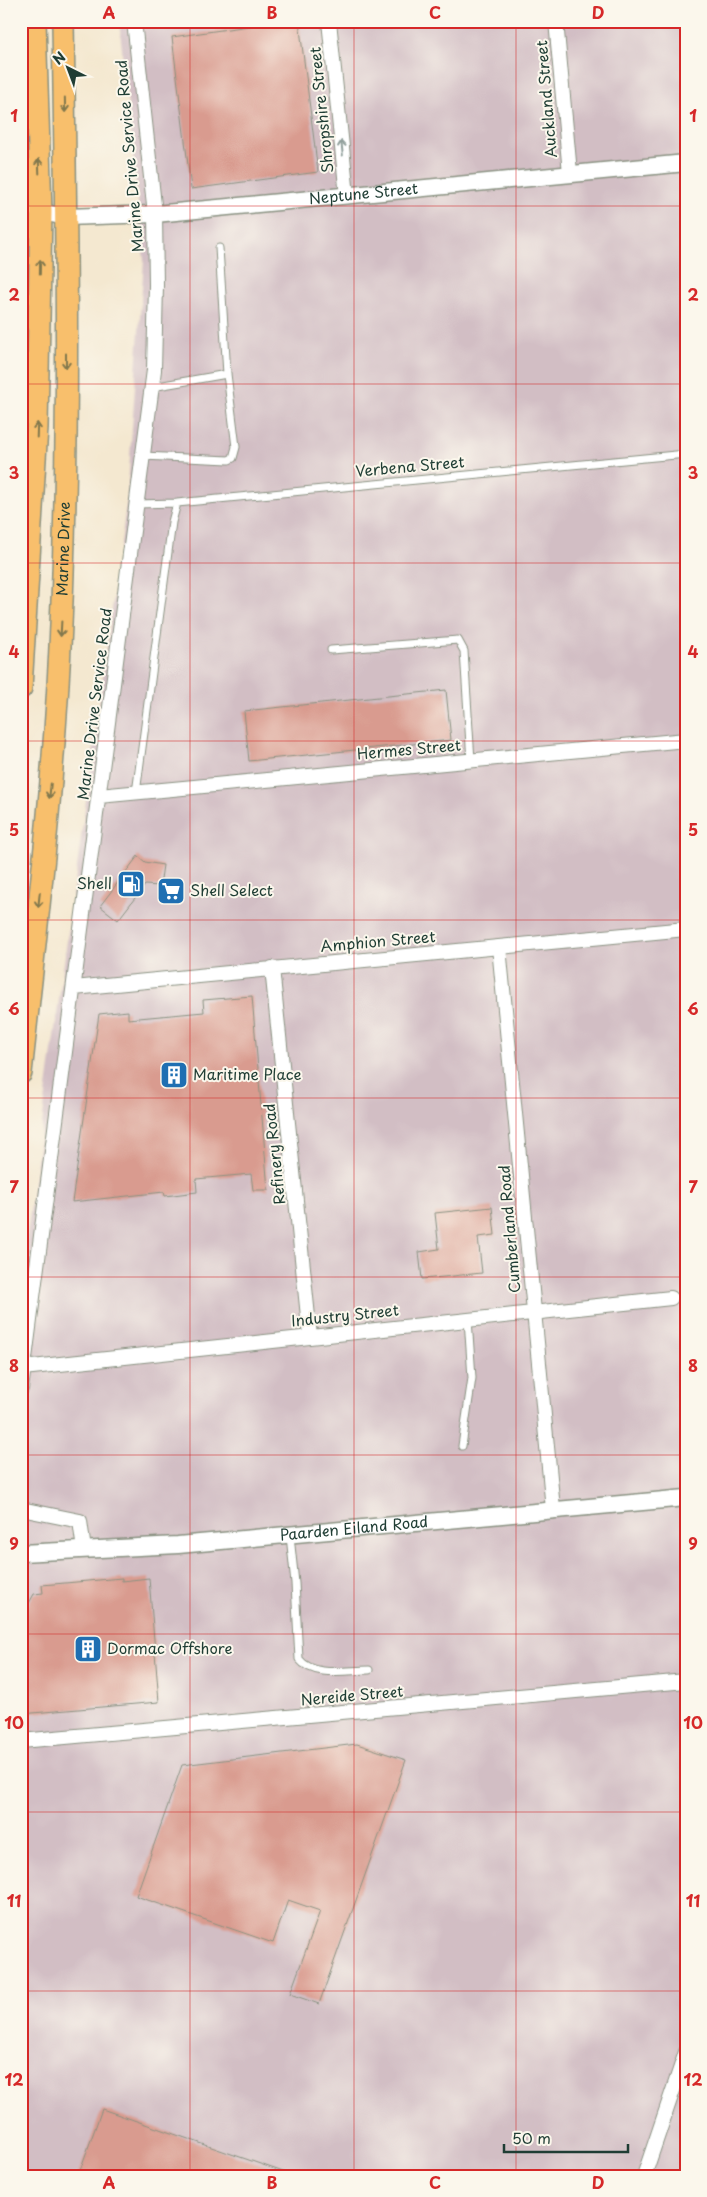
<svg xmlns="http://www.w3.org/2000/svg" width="707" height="2197" font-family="'Playpen Sans',sans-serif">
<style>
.industrial{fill:#d2bec4}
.building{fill:#d99b8f}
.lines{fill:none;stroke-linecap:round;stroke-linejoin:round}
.service-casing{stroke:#8a9282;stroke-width:9}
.minor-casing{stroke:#8a9282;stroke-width:16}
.tertiary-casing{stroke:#8a9282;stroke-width:19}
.primary-casing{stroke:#8a9282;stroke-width:24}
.service{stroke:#fff;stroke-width:7}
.minor{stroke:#fff;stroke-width:14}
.tertiary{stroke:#fff;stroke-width:16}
.primary{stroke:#f8bf6c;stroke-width:21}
.oneway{stroke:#81784d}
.oneway2{stroke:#8f9e9a}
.grid{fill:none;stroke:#d62828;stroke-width:1;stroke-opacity:0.55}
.labels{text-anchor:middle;stroke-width:4;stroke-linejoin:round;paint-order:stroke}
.street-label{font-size:15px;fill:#1f3d34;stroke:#fbf7ec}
.poi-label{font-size:15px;fill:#1f3d34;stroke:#fbf7ec;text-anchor:start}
.neatline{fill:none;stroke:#d62828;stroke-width:2}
.grid-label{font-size:16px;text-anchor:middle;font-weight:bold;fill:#d62828}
</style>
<rect width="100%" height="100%" fill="#fbf7ec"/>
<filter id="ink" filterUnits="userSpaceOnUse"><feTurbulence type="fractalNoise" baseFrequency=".02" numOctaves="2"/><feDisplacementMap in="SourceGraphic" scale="10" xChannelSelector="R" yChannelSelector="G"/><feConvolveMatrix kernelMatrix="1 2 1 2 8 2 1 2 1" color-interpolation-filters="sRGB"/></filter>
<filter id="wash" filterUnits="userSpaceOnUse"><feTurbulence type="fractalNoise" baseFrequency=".0096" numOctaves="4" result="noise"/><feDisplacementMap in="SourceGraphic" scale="20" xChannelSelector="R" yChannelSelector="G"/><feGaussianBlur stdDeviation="1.12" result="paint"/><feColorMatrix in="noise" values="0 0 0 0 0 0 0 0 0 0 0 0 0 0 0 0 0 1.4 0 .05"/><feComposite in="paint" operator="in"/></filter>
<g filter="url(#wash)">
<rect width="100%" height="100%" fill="#f4e8d0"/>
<!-- industrial -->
<path class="industrial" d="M 119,21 L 686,21 L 686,2176 L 21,2176 L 21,1279 L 127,499 L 144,260 Z"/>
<g id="blocks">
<!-- building -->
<path class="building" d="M 256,21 L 299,21 L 318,172 L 191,189 L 172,37 L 256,25 Z
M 446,690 L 451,740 L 249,761 L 244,711 Z
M 138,856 L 145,862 L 163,865 L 160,886 L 145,885 L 118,920 L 100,906 Z
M 252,996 L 268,1190 L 253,1190 L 251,1174 L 196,1179 L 197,1192 L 165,1196 L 164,1192 L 72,1202 L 99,1014 L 128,1011 L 128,1019 L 204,1012 L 203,1000 Z
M 492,1207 L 495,1235 L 478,1237 L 482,1273 L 422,1279 L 419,1252 L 439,1249 L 435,1213 Z
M 122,1578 L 122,1581 L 149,1578 L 159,1702 L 21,1714 L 21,1618 L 34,1594 L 43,1593 L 42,1585 Z
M 357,1744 L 406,1760 L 319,2004 L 290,1994 L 320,1911 L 288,1900 L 273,1943 L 136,1896 L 182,1765 Z
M 102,2109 L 289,2174 L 289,2176 L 78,2176 Z"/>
</g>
</g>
<g filter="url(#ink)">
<use href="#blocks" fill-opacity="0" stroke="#8a9282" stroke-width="1"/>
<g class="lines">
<defs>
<path id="service" d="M 21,211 L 38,212
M 152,387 L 227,374
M 143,456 L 229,460 L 233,458 L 236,447 L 227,374 L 219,248
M 137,504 L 177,503 L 686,454
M 331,650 L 458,640 L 464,651 L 471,761
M 136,793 L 172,522 L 177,503
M 462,1446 L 472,1378 L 468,1319
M 290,1536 L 295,1583 L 299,1659 C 314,1678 347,1670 369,1670"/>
<path id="minor" d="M 329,21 L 347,196
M 556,21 L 570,173
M 99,796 L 686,740
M 499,947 L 553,1509
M 272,968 L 310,1336
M 74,988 L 686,929
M 23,1368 L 671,1298
M 21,1389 L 154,370 L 156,285 L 155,214 L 134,21
M 21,1509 L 80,1521 L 84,1550
M 21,1741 L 686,1681
M 644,2176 L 686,2052"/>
<g id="tertiary">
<path id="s1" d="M 41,212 L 66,217 L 155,214 L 686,163"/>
<path id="s2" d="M 21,1553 L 178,1545 L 686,1498"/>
</g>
<g id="primary">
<path d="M 21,688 L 37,427 L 41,212 L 35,21"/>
<path id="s3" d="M 21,1073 C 37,924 55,775 61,625 C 70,424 66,223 63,21"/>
</g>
</defs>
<!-- service casing -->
<use href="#service" class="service-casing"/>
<!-- minor casing -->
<use href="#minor" class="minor-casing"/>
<!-- tertiary casing -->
<use href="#tertiary" class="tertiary-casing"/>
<!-- primary casing -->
<use href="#primary" class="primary-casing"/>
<!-- service -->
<use href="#service" class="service"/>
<!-- minor -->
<use href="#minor" class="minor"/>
<!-- tertiary -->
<use href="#tertiary" class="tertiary"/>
<!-- primary -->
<use href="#primary" class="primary"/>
</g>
<!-- one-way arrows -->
<defs><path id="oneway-shaft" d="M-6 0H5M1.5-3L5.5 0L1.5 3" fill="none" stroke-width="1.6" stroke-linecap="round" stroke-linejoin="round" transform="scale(1.25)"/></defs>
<g class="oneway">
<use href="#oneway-shaft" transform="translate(65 105) rotate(89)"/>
<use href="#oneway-shaft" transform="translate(39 166) rotate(-92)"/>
<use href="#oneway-shaft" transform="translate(40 267) rotate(-89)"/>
<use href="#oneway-shaft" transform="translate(66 361) rotate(90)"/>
<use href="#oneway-shaft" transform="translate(37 430) rotate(-88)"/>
<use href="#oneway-shaft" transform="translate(61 629) rotate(93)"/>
<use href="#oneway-shaft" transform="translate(50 791) rotate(96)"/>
<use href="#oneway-shaft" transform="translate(39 900) rotate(96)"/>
</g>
<use class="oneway2" href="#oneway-shaft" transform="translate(342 148) rotate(-96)"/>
</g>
<!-- grid -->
<path class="grid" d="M 190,21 L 190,2176M 354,21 L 354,2176M 516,21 L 516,2176M 21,206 L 686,206M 21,384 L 686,384M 21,563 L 686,563M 21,741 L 686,741M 21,920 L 686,920M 21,1098 L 686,1098M 21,1277 L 686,1277M 21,1455 L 686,1455M 21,1634 L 686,1634M 21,1812 L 686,1812M 21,1991 L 686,1991"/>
<!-- icons -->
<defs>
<symbol id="fuel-square" viewBox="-11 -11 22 22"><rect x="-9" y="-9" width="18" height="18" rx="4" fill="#1f6fb2" stroke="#fbf7ec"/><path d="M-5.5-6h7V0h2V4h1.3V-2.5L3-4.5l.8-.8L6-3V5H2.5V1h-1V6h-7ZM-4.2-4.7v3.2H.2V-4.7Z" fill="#fff"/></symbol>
<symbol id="supermarket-square" viewBox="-11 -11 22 22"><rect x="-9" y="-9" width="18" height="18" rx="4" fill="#1f6fb2" stroke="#fbf7ec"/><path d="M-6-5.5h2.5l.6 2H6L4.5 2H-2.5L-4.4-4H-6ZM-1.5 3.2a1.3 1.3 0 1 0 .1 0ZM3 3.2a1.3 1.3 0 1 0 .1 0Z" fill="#fff"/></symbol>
<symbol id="building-square" viewBox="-11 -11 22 22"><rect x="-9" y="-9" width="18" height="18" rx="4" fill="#1f6fb2" stroke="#fbf7ec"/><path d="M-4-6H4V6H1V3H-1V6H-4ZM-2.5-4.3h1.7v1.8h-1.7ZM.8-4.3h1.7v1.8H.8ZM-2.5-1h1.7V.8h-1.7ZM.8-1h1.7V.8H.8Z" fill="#fff"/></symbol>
</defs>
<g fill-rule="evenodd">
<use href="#fuel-square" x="115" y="868" width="32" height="32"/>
<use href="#supermarket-square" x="155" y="875" width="32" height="32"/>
<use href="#building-square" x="158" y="1059" width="32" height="32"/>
<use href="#building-square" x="72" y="1633" width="32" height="32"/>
</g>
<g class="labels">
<!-- street labels -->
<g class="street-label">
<text transform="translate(547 99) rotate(-95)" y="5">Auckland Street</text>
<text transform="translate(322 110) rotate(-96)" y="5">Shropshire Street</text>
<text transform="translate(130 156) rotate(-95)" y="5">Marine Drive Service Road</text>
<text dy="5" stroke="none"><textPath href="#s1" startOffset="324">Neptune Street</textPath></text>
<text transform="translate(410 467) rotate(-5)" y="5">Verbena Street</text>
<text dy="5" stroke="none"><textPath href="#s3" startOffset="526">Marine Drive</textPath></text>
<text transform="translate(95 704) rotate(-83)" y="5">Marine Drive Service Road</text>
<text transform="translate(409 750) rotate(-5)" y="5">Hermes Street</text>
<text transform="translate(378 942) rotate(-5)" y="5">Amphion Street</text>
<text transform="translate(275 1154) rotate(-96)" y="5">Refinery Road</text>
<text transform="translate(510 1229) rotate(-95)" y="5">Cumberland Road</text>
<text transform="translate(345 1316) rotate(-6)" y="5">Industry Street</text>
<text dy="5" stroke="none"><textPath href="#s2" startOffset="334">Paarden Eiland Road</textPath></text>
<text transform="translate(352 1696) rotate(-5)" y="5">Nereide Street</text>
</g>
<!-- poi labels -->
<g class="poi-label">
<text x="112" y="889" text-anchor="end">Shell</text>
<text x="190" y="896">Shell Select</text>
<text x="193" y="1080">Maritime Place</text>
<text x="107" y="1654">Dormac Offshore</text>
</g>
</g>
<!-- margin -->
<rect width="707" height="2197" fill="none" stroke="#fbf7ec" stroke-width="55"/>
<!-- north arrow -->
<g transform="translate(68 68) rotate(318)" stroke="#fbf7ec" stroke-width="4" paint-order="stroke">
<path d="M0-4L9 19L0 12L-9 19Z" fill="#1f3d34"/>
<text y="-8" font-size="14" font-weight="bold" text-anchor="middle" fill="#1f3d34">N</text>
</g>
<!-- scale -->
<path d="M504 2144v8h124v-8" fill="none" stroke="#1f3d34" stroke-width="2.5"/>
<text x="512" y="2144" font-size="15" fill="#1f3d34" stroke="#fbf7ec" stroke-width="4" paint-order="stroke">50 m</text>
<rect x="28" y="28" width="652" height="2142" class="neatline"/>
<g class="grid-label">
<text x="109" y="19">A</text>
<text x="272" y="19">B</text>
<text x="435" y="19">C</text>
<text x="598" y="19">D</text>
<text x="14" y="122">1</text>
<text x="693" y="122">1</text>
<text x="14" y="301">2</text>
<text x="693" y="301">2</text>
<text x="14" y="479">3</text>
<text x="693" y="479">3</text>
<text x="14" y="658">4</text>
<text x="693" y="658">4</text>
<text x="14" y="836">5</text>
<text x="693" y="836">5</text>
<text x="14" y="1015">6</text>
<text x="693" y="1015">6</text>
<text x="14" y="1193">7</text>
<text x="693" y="1193">7</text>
<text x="14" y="1372">8</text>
<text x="693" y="1372">8</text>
<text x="14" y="1550">9</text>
<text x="693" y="1550">9</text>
<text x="14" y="1729">10</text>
<text x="693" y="1729">10</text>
<text x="14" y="1907">11</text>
<text x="693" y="1907">11</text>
<text x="14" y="2086">12</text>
<text x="693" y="2086">12</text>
<text x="109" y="2189">A</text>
<text x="272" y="2189">B</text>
<text x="435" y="2189">C</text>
<text x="598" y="2189">D</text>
</g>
</svg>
